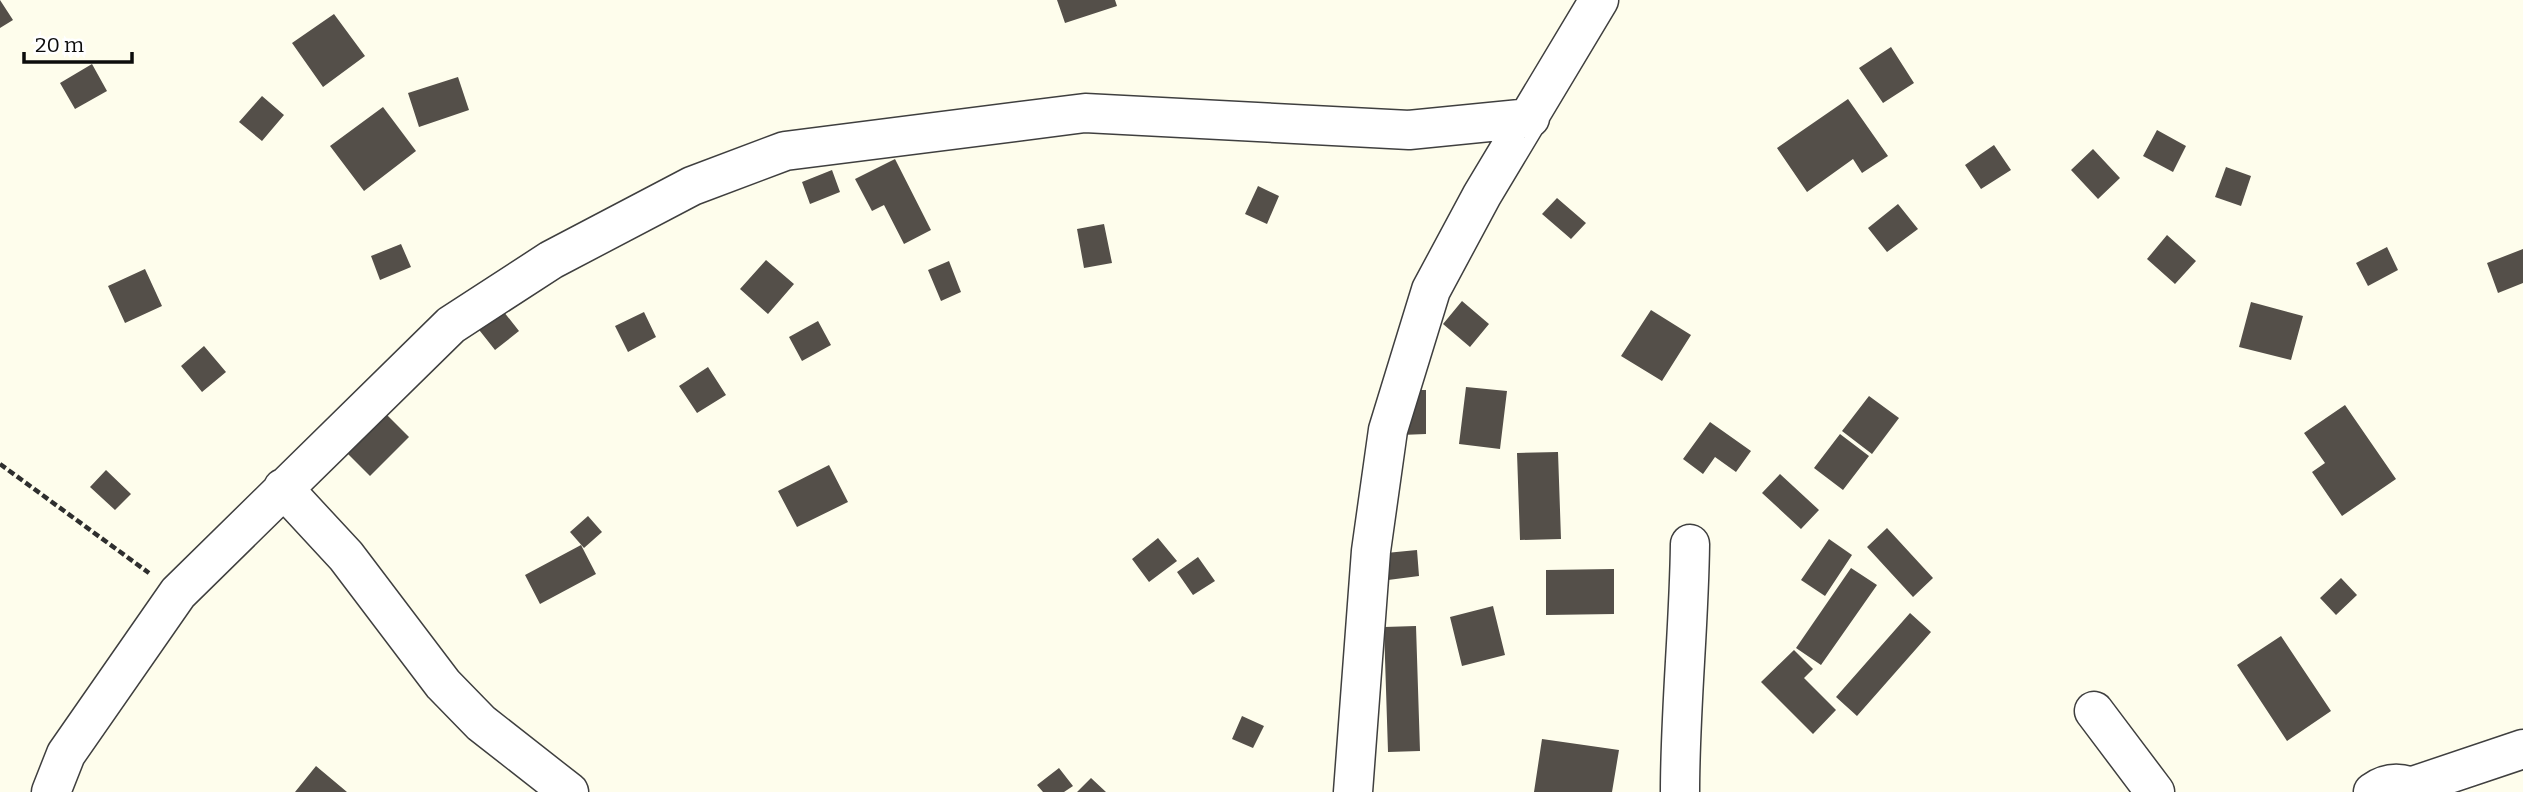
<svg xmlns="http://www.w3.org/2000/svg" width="2523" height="792" font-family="Bitter,serif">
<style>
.building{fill:#544f49}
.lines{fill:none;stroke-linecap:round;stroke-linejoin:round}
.street-casing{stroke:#3f3f3f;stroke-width:41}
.path{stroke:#2e2e2e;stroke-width:4.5;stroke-dasharray:7 3.5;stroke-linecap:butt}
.street{stroke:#fff;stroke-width:38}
</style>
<rect width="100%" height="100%" fill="#fefdec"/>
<!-- building -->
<path class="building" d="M 0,0 L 13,20 L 0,28 Z
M 1057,0 L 1115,0 L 1117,6 L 1065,23 Z
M 334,14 L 365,56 L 323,87 L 292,43 Z
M 1891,47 L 1914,83 L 1883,103 L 1859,68 Z
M 92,64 L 107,91 L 75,109 L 60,83 Z
M 458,77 L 469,110 L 419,127 L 408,93 Z
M 262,96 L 284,115 L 262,141 L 239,122 Z
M 1848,99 L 1888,156 L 1862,173 L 1853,159 L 1807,192 L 1777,148 Z
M 383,107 L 416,151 L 364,191 L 330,146 Z
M 2157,130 L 2186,146 L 2173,172 L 2143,156 Z
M 1994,145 L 2011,170 L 1981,189 L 1965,165 Z
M 2093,149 L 2120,178 L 2098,199 L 2071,170 Z
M 895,159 L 931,230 L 904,244 L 884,205 L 872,211 L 855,179 Z
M 2226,167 L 2251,176 L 2241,206 L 2215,197 Z
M 832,170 L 840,192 L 810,204 L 802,182 Z
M 1258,186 L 1279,196 L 1267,224 L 1245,214 Z
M 1557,198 L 1586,223 L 1571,239 L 1542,214 Z
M 1898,204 L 1918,229 L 1887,252 L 1868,228 Z
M 1104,224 L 1112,263 L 1084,268 L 1077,229 Z
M 2167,235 L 2196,261 L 2175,284 L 2147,259 Z
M 401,244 L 411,267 L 380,280 L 371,256 Z
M 2387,247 L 2398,270 L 2368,286 L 2356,263 Z
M 2523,249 L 2523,283 L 2498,293 L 2487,263 Z
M 766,260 L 794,284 L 768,314 L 740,289 Z
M 949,261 L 961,292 L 941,301 L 928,270 Z
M 145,269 L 162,306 L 125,323 L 108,286 Z
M 1462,301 L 1489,324 L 1470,347 L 1443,324 Z
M 2251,302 L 2303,316 L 2291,360 L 2239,347 Z
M 500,307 L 519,331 L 495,350 L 476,326 Z
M 1651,310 L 1691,335 L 1662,381 L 1621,356 Z
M 644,312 L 656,337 L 628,352 L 615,326 Z
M 818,321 L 831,345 L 802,361 L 789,337 Z
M 204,346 L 226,372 L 202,392 L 181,366 Z
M 708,367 L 726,395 L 697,413 L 679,386 Z
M 1466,387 L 1507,391 L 1500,449 L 1459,444 Z
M 1401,390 L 1426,390 L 1426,434 L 1401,435 Z
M 1869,396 L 1899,418 L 1872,454 L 1842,431 Z
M 2345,405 L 2396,479 L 2342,516 L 2312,472 L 2325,463 L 2304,433 Z
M 380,408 L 409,437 L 370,476 L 341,447 Z
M 1710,422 L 1751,451 L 1736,472 L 1715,457 L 1703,474 L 1683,459 Z
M 1840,434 L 1869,456 L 1843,490 L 1814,468 Z
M 1558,452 L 1561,539 L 1520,540 L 1517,453 Z
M 829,465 L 848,502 L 797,527 L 778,491 Z
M 106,470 L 131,494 L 115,510 L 90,487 Z
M 1780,474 L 1819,510 L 1801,529 L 1762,493 Z
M 588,516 L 602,532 L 584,548 L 570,532 Z
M 1887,528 L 1933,578 L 1913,597 L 1867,547 Z
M 1158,538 L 1177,561 L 1149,582 L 1132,559 Z
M 1829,539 L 1852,555 L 1825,596 L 1801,580 Z
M 581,545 L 596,574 L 540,604 L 525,575 Z
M 1417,550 L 1419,576 L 1388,580 L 1386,553 Z
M 1198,557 L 1215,581 L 1193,595 L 1177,572 Z
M 1851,568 L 1877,585 L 1821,665 L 1796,648 Z
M 1614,569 L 1614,614 L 1546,615 L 1546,570 Z
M 2341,578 L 2357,595 L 2336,615 L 2320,598 Z
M 1493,606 L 1505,655 L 1462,666 L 1450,617 Z
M 1910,613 L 1931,632 L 1857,716 L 1836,697 Z
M 1416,626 L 1420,751 L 1388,752 L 1384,627 Z
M 2281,636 L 2331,711 L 2287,741 L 2237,665 Z
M 1794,650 L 1813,669 L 1804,678 L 1836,710 L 1813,734 L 1761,682 Z
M 1242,716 L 1264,726 L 1253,748 L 1232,739 Z
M 1542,739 L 1619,750 L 1612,792 L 1534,792 Z
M 316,766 L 347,792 L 295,792 Z
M 1059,768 L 1073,786 L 1064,792 L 1043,792 L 1037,785 Z
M 1091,778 L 1106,792 L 1077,792 Z"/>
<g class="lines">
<defs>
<path id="street" d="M 283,488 L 346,556 L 443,684 L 481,723 L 569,792
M 2094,711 L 2155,792
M 2413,786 L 2523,749
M 51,792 L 66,754 L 178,593 L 451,325 L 551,260 L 692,186 L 785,151 L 1085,113 L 1409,130 L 1530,118
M 1353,792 L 1371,551 L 1388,430 L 1431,290 L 1482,195 L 1599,0
M 1680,792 C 1680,709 1689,627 1690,544
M 2373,792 C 2390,780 2405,782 2422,792"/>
</defs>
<!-- street casing -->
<use href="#street" class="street-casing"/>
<!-- path -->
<path class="path" d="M 0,464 L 149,573"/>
<!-- street -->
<use href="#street" class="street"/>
</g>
<!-- scale -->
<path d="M24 52v10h108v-10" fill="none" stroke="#0c0c0c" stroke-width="3.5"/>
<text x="35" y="52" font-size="21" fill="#0c0c0c" stroke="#ffffff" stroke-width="5" paint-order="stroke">20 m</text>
</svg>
